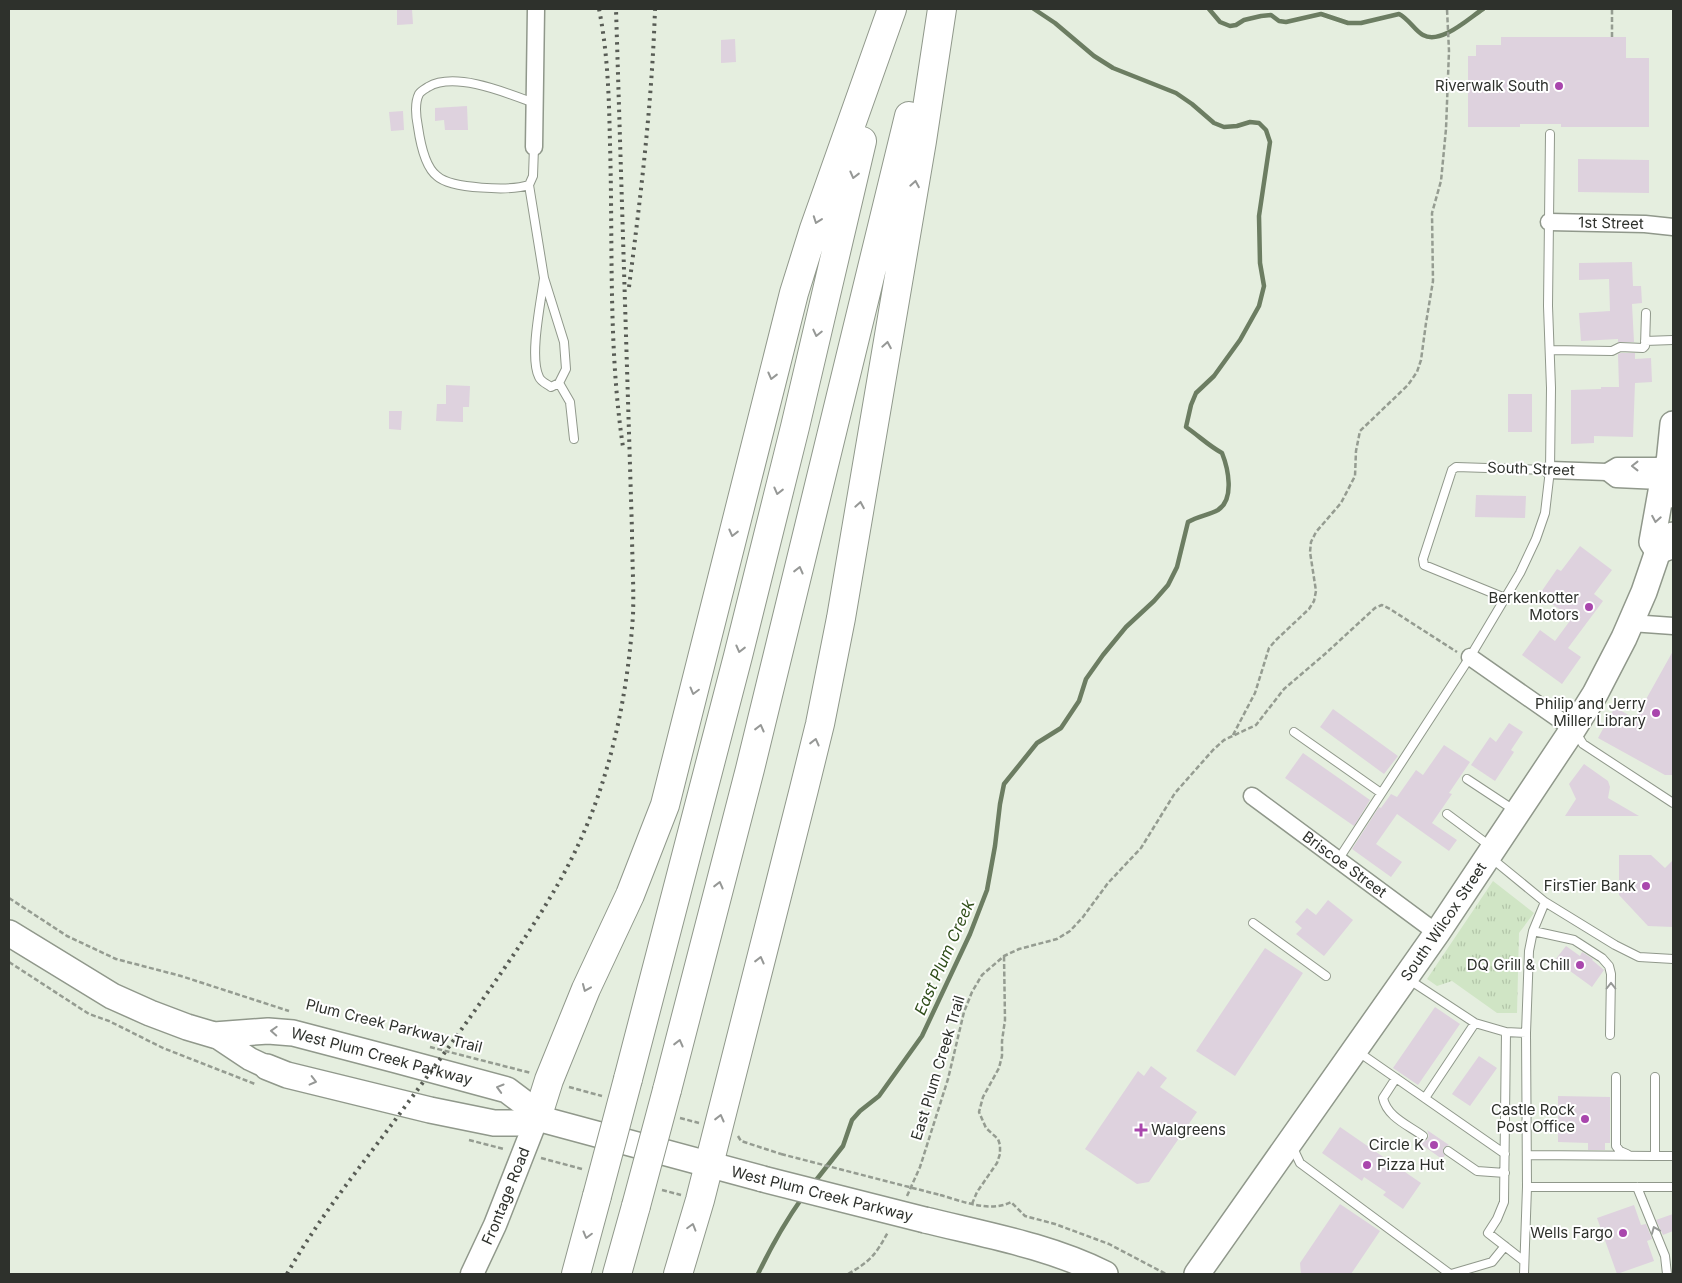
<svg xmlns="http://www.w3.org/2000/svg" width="1682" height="1283" font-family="Inter,sans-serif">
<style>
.grass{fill:url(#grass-tufts)}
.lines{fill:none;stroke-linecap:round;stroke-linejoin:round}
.stream{stroke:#6c7d62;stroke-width:4.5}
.building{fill:#ded2de}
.lane-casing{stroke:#90988b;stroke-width:10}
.street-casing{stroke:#90988b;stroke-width:19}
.secondary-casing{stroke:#90988b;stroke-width:25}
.primary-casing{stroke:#90988b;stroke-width:28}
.highway-casing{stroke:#90988b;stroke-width:30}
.path{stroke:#959c91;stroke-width:2.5;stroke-dasharray:5 2.5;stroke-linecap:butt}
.lane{stroke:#fff;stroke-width:8}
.street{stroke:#fff;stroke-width:16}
.secondary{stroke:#fff;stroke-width:22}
.primary{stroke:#fff;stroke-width:25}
.highway{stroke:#fff;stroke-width:28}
.rail{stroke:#585c55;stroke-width:4;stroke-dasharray:2.5 5;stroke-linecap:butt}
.primary-bridge-casing{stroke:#90988b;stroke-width:28;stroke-linecap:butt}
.highway-bridge-casing{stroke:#90988b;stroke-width:30;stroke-linecap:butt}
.path-bridge{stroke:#959c91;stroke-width:2.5;stroke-dasharray:5 2.5;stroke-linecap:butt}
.primary-bridge{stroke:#fff;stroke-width:25}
.highway-bridge{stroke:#fff;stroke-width:28}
.oneway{stroke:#969896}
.poi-dot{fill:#a946ad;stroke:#fff;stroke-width:2}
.labels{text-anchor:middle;stroke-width:4;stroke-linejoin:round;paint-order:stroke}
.poi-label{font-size:15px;fill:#2e312c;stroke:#fff;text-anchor:end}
.street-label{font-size:15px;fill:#2e312c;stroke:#fff}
.water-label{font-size:16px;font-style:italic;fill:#314f1b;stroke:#fff}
</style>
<defs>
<pattern id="grass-tufts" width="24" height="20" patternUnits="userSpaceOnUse" patternTransform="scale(1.25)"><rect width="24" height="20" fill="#d0e5c5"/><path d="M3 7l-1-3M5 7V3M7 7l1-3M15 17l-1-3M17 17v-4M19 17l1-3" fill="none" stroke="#b3c5a9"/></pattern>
</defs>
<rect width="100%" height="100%" fill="#e5eedf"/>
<!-- grass -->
<path class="grass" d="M 1493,881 L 1534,913 L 1519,933 L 1517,1013 L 1497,1013 L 1452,981 L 1437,986 L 1427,979 Z"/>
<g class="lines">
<!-- stream -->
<path class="stream" d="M 1209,9 L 1220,22 L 1230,26 L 1236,25 L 1244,20 L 1261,16 L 1271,15 L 1279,21 L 1286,22 L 1321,14 L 1348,23 L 1361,23 L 1399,14 C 1409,19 1415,31 1423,35 C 1441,45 1469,18 1483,9
M 813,1184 L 843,1146 L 852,1120 L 860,1111 L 879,1096 L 922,1036 L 970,934 L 987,890 L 995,846 L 1000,804 L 1004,784 L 1037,743 L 1061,728 L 1079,701 L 1086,679 L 1103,655 L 1126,627 L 1154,601 L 1168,585 L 1177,567 L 1188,522 C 1198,516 1209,515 1218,510 C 1235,499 1228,468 1222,453 C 1209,446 1199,436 1186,427 L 1191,405 L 1196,393 L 1214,376 L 1240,340 L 1259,306 L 1264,286 L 1260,263 L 1259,216 L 1270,142 L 1266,130 L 1259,123 L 1250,122 L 1237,126 L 1224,127 L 1214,123 L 1192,104 L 1176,93 L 1113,68 L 1094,56 L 1055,23 L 1034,9
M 758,1274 C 771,1247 785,1222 802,1198"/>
</g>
<!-- building -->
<path class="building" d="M 397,9 L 412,9 L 413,24 L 397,25 Z
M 1501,37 L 1626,37 L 1626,58 L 1649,58 L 1649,127 L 1561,127 L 1561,124 L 1520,124 L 1520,127 L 1468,127 L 1468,56 L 1476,56 L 1476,45 L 1501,45 Z
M 735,39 L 736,62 L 721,63 L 721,40 Z
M 467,106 L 468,130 L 445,130 L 444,120 L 435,121 L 435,108 Z
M 403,111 L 404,130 L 391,131 L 389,112 Z
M 1578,159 L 1649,160 L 1649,193 L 1578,192 Z
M 1632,262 L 1633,286 L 1641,286 L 1642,303 L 1632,304 L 1634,342 L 1618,342 L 1618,339 L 1581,341 L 1579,313 L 1610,311 L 1609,279 L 1579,280 L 1579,263 Z
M 1621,353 L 1635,353 L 1635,359 L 1651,358 L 1652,382 L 1635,383 L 1633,437 L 1594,436 L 1594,443 L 1571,444 L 1571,390 L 1601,389 L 1601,387 L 1619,387 L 1618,354 Z
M 446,385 L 470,386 L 469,407 L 463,407 L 463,422 L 436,421 L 437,404 L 446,404 Z
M 1508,394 L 1532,394 L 1532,432 L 1508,432 Z
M 389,411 L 402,411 L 401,430 L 389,429 Z
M 1476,495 L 1526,496 L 1525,518 L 1475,517 Z
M 1580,546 L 1612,570 L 1594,594 L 1603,601 L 1568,648 L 1581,657 L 1562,684 L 1522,655 L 1540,630 L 1555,641 L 1572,618 L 1539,595 L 1557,569 L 1561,571 Z
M 1673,651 L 1673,775 L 1665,775 L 1598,738 L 1615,707 L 1635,719 Z
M 1333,709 L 1398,756 L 1384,774 L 1320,727 Z
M 1509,723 L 1523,732 L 1511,750 L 1514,752 L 1495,781 L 1471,765 L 1490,737 L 1496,742 Z
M 1444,745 L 1470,762 L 1449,793 L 1452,794 L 1432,823 L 1457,840 L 1449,851 L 1397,814 L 1376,844 L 1402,862 L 1391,877 L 1352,849 L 1379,807 L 1381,808 L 1391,794 L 1397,797 L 1416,770 L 1423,775 Z
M 1303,753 L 1370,800 L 1354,826 L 1285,778 Z
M 1584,764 L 1608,781 L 1610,787 L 1608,798 L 1639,816 L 1565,816 L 1576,799 L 1569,784 Z
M 1619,855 L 1651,855 L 1665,868 L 1673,860 L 1673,927 L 1648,926 L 1619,895 Z
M 1328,900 L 1353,920 L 1324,956 L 1296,934 L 1302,928 L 1295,922 L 1307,908 L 1316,915 Z
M 1566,946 L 1580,956 L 1582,952 L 1593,959 L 1592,960 L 1604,970 L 1592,987 L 1555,960 Z
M 1265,948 L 1303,973 L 1235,1076 L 1196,1051 Z
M 1435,1007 L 1460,1024 L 1418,1085 L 1393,1068 Z
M 1479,1056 L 1497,1068 L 1470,1106 L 1452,1094 Z
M 1151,1066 L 1167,1078 L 1160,1087 L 1197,1112 L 1149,1182 L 1137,1184 L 1085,1149 L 1138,1071 L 1144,1076 Z
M 1558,1096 L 1610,1097 L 1610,1143 L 1605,1143 L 1605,1150 L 1588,1150 L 1588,1143 L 1558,1142 Z
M 1340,1127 L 1421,1183 L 1403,1209 L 1383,1195 L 1386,1192 L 1364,1177 L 1362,1181 L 1322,1153 Z
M 1427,1130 L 1449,1145 L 1443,1148 L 1443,1153 L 1445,1155 L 1442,1159 L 1418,1142 L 1419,1140 L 1423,1142 L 1427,1140 L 1429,1136 Z
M 1340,1204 L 1380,1231 L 1351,1274 L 1301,1274 L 1300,1263 Z
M 1634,1205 L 1641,1225 L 1646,1224 L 1652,1239 L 1647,1241 L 1654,1261 L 1617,1274 L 1597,1218 Z
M 1673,1214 L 1673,1231 L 1663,1235 L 1656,1220 Z"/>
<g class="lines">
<defs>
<path id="lane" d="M 534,147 L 533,176 L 529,185 C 511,191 451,189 437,176 C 425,167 420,141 418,127 C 416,117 414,104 419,94 C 421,91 425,89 428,87 C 455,71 507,93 534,103
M 529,185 L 544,278 L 564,342 L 566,369 L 559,383 L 551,387 C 547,384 541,382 539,377 C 529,357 541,302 544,278
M 1645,341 L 1673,340
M 1550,350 L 1612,351 L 1620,347 L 1643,348 L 1645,346 L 1646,313
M 559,383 L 570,402 L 574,439
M 1505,598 L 1424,565 L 1423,559 L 1452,470 L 1456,467 L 1550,470
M 1294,732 L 1381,793
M 1576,733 L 1583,744 L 1673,803
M 1467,779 L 1514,810
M 1447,814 L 1490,846
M 1490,857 L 1545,902 L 1615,945 L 1639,957 L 1673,959
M 1338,860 L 1470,657 L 1520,573 L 1536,539 L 1545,513 L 1550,470 L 1551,388 L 1548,306 L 1550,134
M 1253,923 L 1326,976
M 1533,931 L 1574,940 L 1602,958 L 1609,966 L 1611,974 L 1610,1035
M 1408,979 L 1475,1023 L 1506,1032 L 1526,1033
M 1506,1032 L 1504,1202 L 1497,1219 L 1488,1233 L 1524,1261
M 1357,1051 L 1505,1154
M 1616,1077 L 1616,1146 L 1620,1151 L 1627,1154
M 1655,1077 L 1655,1156 L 1673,1156
M 1396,1078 L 1383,1098 C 1387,1117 1408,1125 1423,1136
M 1425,1098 L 1475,1023
M 1292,1146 L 1300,1163 L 1450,1274
M 1448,1151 L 1477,1171 L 1505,1173
M 1527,1155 L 1655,1156
M 1527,1187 L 1673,1187
M 1637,1187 L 1665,1256 L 1667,1274
M 1451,1274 L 1492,1262 L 1505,1246
M 1524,1274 L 1527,1187 L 1526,1033 L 1529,951 L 1533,931 L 1545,902"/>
<g id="street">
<path d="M 534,147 L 536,9"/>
<path id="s1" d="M 1549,222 L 1645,224 L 1673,227"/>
<path d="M 1550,470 L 1607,472 L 1617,466 L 1665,466"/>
<path d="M 1607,472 L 1616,479 L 1660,481"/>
<path d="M 1631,623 L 1673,626"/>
<path d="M 1470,657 L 1573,729"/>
<path id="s2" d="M 1252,796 L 1437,933"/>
</g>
<g id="secondary">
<path d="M 214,1035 L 250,1059 L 267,1067"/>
<path id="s3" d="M 472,1274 L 495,1225 L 537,1118"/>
</g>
<g id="primary">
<path d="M 1673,462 C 1656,468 1656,489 1673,495"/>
<path d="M 1669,463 L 1673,424"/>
<path d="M 1658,551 L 1652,542 L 1662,486"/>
<path d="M 1658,551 L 1671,546 L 1673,535"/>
<path id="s4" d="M 9,933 L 112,996 L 150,1013 L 187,1027 L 214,1035 L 268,1031 L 293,1033 L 396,1060 L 507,1090 L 523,1102 L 537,1118 L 763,1179"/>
<path d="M 267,1067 L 287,1075 L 430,1110 L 494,1123 L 516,1123 L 537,1118"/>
<path d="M 925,1220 C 986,1235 1049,1246 1105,1274"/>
<path id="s5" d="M 1197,1274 L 1437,933 L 1573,729 L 1595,694 L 1624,638 L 1644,592 L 1658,551"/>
</g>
<path id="highway" d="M 628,1079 L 738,656 L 795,427 L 862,141
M 667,1090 L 750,769 L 909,116
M 537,1118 L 549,1080 L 586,989 L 630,895 L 665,805 L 794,293 L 814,229 L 892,9
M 576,1274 L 597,1196
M 617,1274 L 636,1206
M 678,1274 L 700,1200 L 804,789 L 820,724 L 841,618 L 922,141 L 942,9"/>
</defs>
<!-- lane casing -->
<use href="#lane" class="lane-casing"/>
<!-- street casing -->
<use href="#street" class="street-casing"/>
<!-- secondary casing -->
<use href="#secondary" class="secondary-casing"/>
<!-- primary casing -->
<use href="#primary" class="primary-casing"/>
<!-- highway casing -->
<use href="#highway" class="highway-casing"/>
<!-- path -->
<path class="path" d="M 1612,37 L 1612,9
M 1233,735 L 1255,693 L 1269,648 L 1276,640 L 1309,609 L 1314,601 L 1316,591 L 1310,552 L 1311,542 L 1316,532 L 1341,503 L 1355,476 L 1356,451 L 1360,431 L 1408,385 L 1417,372 L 1421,360 L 1426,323 L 1433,281 L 1432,213 L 1441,181 L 1446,129 L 1449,51 L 1447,9
M 9,898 L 67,936 L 116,959 L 181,976 L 289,1011
M 9,962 L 89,1014 L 109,1021 L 163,1048 L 255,1084
M 430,1047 L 531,1073
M 569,1087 L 602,1096
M 680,1118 L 699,1123
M 738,1136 L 741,1141 L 781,1154
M 469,1140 L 504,1149
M 541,1158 L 582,1169
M 662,1190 L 681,1195
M 940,1195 C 962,1201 990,1213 1011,1202 L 1025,1216 L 1055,1224 L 1109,1244 L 1166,1274
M 907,1196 L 920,1167 L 948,1079 L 964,1012 L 972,992 L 982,975 L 1004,956 L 1019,949 L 1057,939 L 1070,931 L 1083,917 L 1108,883 L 1141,848 L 1175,793 L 1213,750 L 1224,740 L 1256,725 L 1284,689 L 1325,654 L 1375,608 L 1382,605 L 1390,609 L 1457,652
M 972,1204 L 977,1192 L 997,1163 L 1000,1154 L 1000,1145 L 998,1139 L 986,1128 L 979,1112 L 983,1097 L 999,1068 L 1002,1056 L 1002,1041 L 1005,1020 L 1004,956
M 848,1274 C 871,1261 876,1254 888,1232"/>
<!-- lane -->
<use href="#lane" class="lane"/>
<!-- street -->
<use href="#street" class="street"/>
<!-- secondary -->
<use href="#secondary" class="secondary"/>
<!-- primary -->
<use href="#primary" class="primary"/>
<!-- highway -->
<use href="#highway" class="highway"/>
<!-- rail -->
<path class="rail" d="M 599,9 C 608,54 609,99 610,144 C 613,245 608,347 623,447
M 629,287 C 641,194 652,102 655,9
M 287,1274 C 319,1217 362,1165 401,1112 C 439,1061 476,1010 512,957 C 537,920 562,881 580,841 C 612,771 628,691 633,615 C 634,587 632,559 632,531 L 616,9"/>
<defs>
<path id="primary-bridge" d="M 763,1179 L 925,1220"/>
<path id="highway-bridge" d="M 597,1196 L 628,1079
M 636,1206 L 667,1090"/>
</defs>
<!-- primary-bridge casing -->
<use href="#primary-bridge" class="primary-bridge-casing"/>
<!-- highway-bridge casing -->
<use href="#highway-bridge" class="highway-bridge-casing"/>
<!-- path-bridge -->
<path class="path-bridge" d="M 781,1154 L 940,1195"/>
<!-- primary-bridge -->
<use href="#primary-bridge" class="primary-bridge"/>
<!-- highway-bridge -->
<use href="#highway-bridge" class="highway-bridge"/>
</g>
<!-- one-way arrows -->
<defs><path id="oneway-chevron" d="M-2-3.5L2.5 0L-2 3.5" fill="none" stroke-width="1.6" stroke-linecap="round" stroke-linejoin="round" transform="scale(1.25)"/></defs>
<g class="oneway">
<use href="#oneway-chevron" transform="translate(854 175) rotate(104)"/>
<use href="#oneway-chevron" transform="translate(915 184) rotate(-80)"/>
<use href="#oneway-chevron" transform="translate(817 220) rotate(110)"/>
<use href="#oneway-chevron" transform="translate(817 333) rotate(103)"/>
<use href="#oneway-chevron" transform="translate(887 345) rotate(-80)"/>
<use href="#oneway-chevron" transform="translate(772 376) rotate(104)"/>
<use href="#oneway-chevron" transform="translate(1635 466) rotate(-180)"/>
<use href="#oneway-chevron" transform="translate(778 491) rotate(104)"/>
<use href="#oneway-chevron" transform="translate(860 505) rotate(-80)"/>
<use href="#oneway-chevron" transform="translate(1656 519) rotate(100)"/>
<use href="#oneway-chevron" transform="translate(733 533) rotate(104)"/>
<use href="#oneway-chevron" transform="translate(799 570) rotate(-76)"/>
<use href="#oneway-chevron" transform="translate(740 649) rotate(104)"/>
<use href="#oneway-chevron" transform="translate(694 691) rotate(105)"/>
<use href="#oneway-chevron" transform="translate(760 728) rotate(-76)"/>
<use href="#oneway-chevron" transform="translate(815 742) rotate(-76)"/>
<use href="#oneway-chevron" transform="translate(719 885) rotate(-76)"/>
<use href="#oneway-chevron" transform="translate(760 960) rotate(-76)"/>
<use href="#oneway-chevron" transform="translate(1611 986) rotate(-90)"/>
<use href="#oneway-chevron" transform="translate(586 988) rotate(113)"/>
<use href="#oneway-chevron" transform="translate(274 1031) rotate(-177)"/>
<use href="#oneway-chevron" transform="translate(679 1043) rotate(-76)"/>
<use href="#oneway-chevron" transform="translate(313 1081) rotate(14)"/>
<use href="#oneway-chevron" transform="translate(500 1088) rotate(-164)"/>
<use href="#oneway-chevron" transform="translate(720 1118) rotate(-76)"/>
<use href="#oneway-chevron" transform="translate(692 1227) rotate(-74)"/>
<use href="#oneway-chevron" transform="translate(1655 1230) rotate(-112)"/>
<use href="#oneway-chevron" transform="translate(587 1235) rotate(105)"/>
</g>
<!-- markers -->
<g class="poi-dot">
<circle cx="1559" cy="86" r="5"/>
<circle cx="1589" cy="607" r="5"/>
<circle cx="1656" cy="713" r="5"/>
<circle cx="1646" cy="886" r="5"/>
<circle cx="1580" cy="965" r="5"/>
<circle cx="1585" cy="1119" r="5"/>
<path d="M1138.5 1122.5h5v5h5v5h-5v5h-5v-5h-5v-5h5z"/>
<circle cx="1434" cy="1145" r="5"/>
<circle cx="1367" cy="1165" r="5"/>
<circle cx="1623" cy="1233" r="5"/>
</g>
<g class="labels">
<!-- poi labels -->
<g class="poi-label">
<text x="1549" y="91">Riverwalk South</text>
<text x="1579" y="603">Berkenkotter<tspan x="1579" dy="17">Motors</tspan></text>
<text x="1646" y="709">Philip and Jerry<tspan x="1646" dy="17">Miller Library</tspan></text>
<text x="1636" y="891">FirsTier Bank</text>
<text x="1570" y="970">DQ Grill &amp; Chill</text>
<text x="1575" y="1115">Castle Rock<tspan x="1575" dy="17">Post Office</tspan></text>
<text x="1151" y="1135" text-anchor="start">Walgreens</text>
<text x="1424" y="1150">Circle K</text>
<text x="1377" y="1170" text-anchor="start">Pizza Hut</text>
<text x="1613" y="1238">Wells Fargo</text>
</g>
<!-- street labels -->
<g class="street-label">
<text dy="5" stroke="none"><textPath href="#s1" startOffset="62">1st Street</textPath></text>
<text transform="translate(1531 469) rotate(2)" y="5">South Street</text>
<text dy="5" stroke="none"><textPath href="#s2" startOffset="115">Briscoe Street</textPath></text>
<text dy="5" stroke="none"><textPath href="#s5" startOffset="430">South Wilcox Street</textPath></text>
<text transform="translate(394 1026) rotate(14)" y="5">Plum Creek Parkway Trail</text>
<text dy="5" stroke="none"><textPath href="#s4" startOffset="401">West Plum Creek Parkway</textPath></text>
<text transform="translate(938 1068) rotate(-73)" y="5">East Plum Creek Trail</text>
<text transform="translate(822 1194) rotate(14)" y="5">West Plum Creek Parkway</text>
<text dy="5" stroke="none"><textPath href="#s3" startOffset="85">Frontage Road</textPath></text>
</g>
<!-- water labels -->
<g class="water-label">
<text transform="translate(944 957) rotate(-66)" y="6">East Plum Creek</text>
</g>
</g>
<!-- border -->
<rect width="1682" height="1283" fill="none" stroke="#2e312c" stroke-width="20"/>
</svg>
